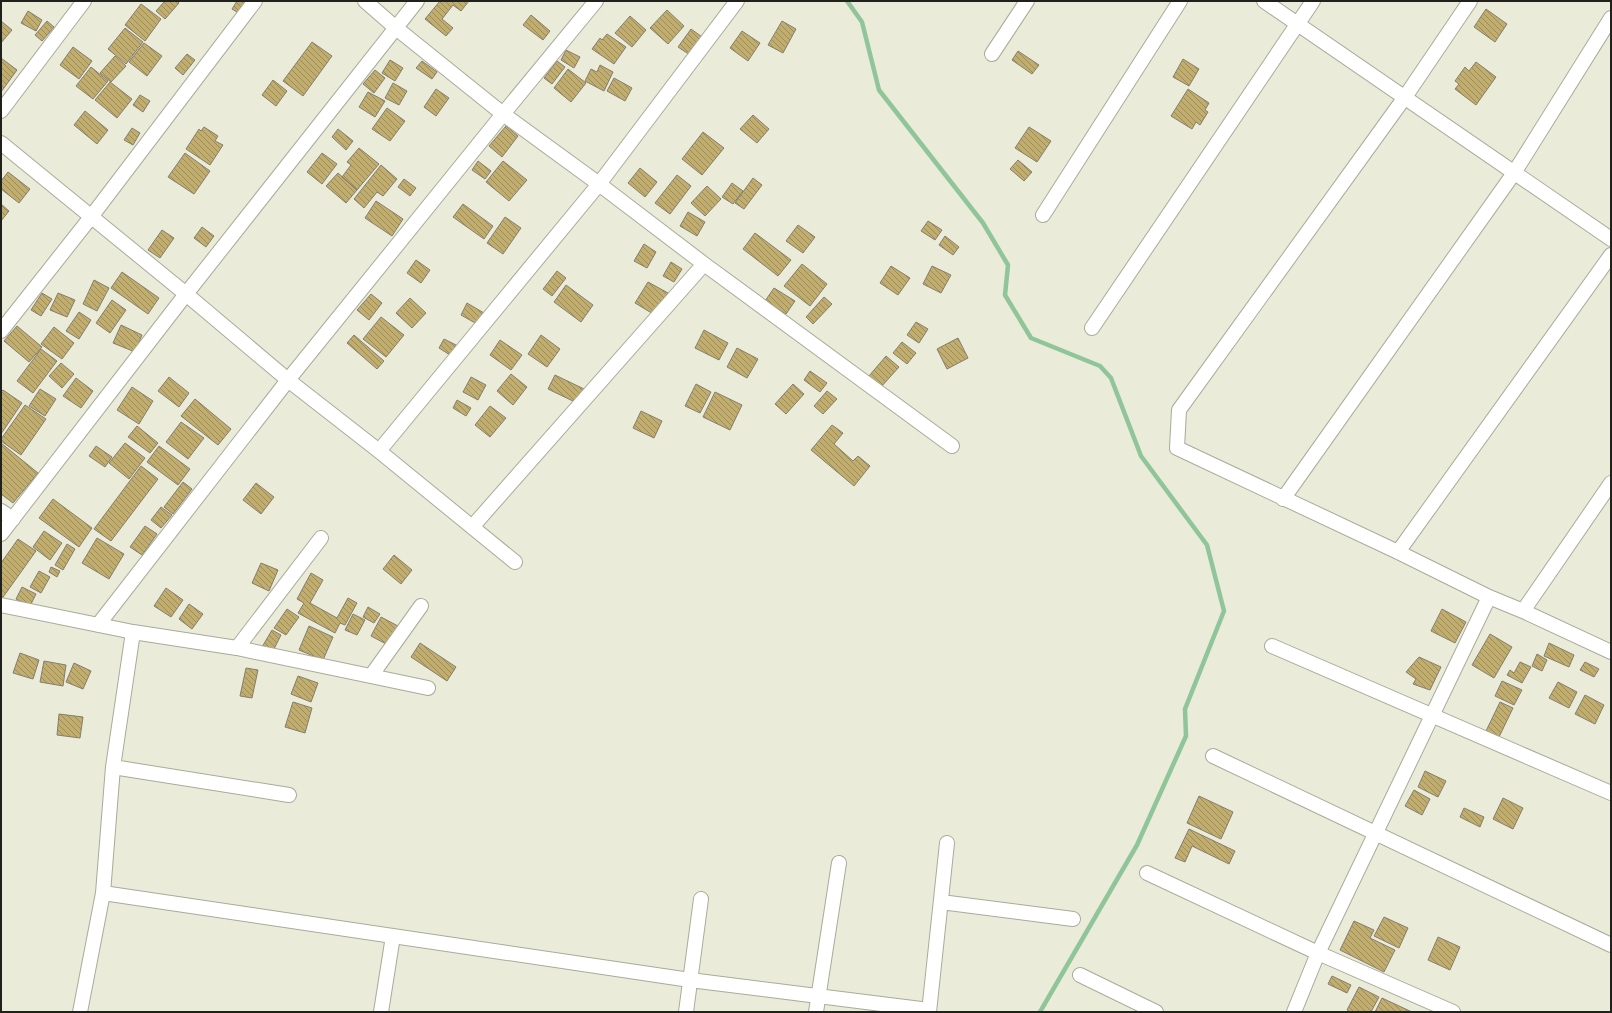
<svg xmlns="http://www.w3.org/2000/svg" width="1612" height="1013" font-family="Raleway,sans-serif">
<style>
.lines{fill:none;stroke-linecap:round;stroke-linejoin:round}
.stream{stroke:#8fc598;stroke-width:4.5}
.building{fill:url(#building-back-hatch);stroke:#847e6f}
.minor-casing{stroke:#a9ab9a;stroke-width:16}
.minor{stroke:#fff;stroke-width:14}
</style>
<defs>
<pattern id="building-back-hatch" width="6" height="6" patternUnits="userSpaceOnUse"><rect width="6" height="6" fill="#c1ad6e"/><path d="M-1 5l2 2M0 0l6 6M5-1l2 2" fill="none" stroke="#9c8c5a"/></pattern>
</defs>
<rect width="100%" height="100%" fill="#eaebd9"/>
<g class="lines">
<!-- stream -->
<path class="stream" d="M 847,1 L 862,22 L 879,90 L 983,223 L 1008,265 L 1005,295 L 1031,338 L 1100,366 L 1111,378 L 1141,456 L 1207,545 L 1224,611 L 1185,709 L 1186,736 L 1137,845 L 1040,1012"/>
</g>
<!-- building -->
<path class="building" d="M 165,1 L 177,1 L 179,3 L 165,19 L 156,11 Z
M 237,1 L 248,1 L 240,14 L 232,9 Z
M 440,1 L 469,1 L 461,11 L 453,5 L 442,19 L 453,28 L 446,36 L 425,19 Z
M 141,4 L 161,19 L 145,41 L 125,25 Z
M 1486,9 L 1507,24 L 1495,42 L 1474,27 Z
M 667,10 L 684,26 L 668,44 L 650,28 Z
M 28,11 L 42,20 L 36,31 L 21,23 Z
M 531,15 L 550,31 L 543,40 L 523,25 Z
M 630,16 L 646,30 L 632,47 L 615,33 Z
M 1,21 L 12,30 L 1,43 Z
M 47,21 L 54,27 L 42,41 L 35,35 Z
M 782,21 L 796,29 L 783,53 L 768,45 Z
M 125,28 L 143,42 L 126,64 L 108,49 Z
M 691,29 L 705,39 L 693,57 L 678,47 Z
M 742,31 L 760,43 L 748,61 L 730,48 Z
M 607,34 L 626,47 L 614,64 L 592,49 L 600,38 L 602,40 Z
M 312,42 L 332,56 L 303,96 L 283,81 Z
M 144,43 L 162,56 L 147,76 L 129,62 Z
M 73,47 L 92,61 L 79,79 L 60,65 Z
M 566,50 L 580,57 L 574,68 L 561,60 Z
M 1018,51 L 1039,65 L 1032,74 L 1012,60 Z
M 187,54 L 195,60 L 183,75 L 175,68 Z
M 115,56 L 126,66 L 111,82 L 100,73 Z
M 1,58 L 17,70 L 1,92 Z
M 1183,59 L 1199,69 L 1189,86 L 1173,77 Z
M 390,60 L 403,68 L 395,81 L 382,73 Z
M 422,61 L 437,72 L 432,79 L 416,68 Z
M 557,61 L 565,67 L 552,84 L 544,78 Z
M 1476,62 L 1496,77 L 1476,105 L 1455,89 L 1459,84 L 1455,81 L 1465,67 L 1469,71 Z
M 600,65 L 613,72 L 604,91 L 585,81 L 591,69 L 597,72 Z
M 91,67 L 108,81 L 93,99 L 76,86 Z
M 568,69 L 586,83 L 571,102 L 554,88 Z
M 375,70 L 385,78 L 374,93 L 363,84 Z
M 614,78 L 632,88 L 625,101 L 607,91 Z
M 273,80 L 287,91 L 276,106 L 262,95 Z
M 110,82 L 132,99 L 117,118 L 95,100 Z
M 393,83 L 407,91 L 399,105 L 385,98 Z
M 436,89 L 449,98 L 436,116 L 424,107 Z
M 1188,89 L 1209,103 L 1205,110 L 1208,112 L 1200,125 L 1196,122 L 1192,129 L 1171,116 Z
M 368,92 L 385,101 L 375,117 L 359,107 Z
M 140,95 L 150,101 L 143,112 L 133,105 Z
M 387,108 L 405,121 L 390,141 L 372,129 Z
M 85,111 L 108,130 L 97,144 L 74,125 Z
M 753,115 L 769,129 L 757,143 L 740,129 Z
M 506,126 L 518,136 L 502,157 L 489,146 Z
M 204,127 L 218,136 L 215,141 L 223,145 L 210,165 L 186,149 L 199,129 L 201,131 Z
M 1029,127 L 1051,141 L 1037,162 L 1015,148 Z
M 132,128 L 140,133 L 133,145 L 124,140 Z
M 338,129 L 353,141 L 346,150 L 332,137 Z
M 703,132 L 724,148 L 702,175 L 682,159 Z
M 359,148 L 379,164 L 357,190 L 342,177 L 351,165 L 347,162 Z
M 185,153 L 210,171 L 194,194 L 168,177 Z
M 322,153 L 337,164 L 322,184 L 307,172 Z
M 1018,160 L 1032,172 L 1024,181 L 1010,169 Z
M 478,161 L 491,171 L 485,179 L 472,170 Z
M 503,161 L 527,180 L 509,201 L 486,182 Z
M 381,165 L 397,179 L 383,196 L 377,192 L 364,208 L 354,199 Z
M 640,168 L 657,182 L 645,197 L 628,183 Z
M 8,172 L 30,189 L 19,203 L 1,189 L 1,181 Z
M 338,173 L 357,190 L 346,203 L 326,186 Z
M 677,175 L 691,186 L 670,214 L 655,203 Z
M 753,178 L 762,185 L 744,209 L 735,203 Z
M 404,179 L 416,188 L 410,196 L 398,187 Z
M 732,183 L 743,191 L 733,204 L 722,197 Z
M 707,186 L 721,199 L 705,216 L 691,203 Z
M 376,201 L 403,219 L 392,236 L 365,218 Z
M 1,204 L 9,211 L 1,221 Z
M 463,204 L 493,226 L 484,239 L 453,217 Z
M 688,212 L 705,222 L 697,236 L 680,226 Z
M 505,217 L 521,228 L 503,254 L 487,243 Z
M 928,221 L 942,230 L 935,240 L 921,231 Z
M 798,225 L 815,237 L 803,253 L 786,241 Z
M 202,227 L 214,236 L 206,247 L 194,238 Z
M 162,230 L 174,238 L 160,258 L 148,250 Z
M 755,233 L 791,260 L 778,276 L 743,249 Z
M 945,236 L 959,247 L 953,255 L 939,245 Z
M 644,244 L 656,252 L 647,268 L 634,261 Z
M 416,260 L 430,270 L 421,283 L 407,273 Z
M 671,262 L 682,269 L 674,282 L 663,276 Z
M 802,264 L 827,284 L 810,306 L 784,286 Z
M 891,266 L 910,278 L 898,295 L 880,283 Z
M 932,266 L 951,275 L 941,293 L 923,284 Z
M 557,271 L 566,278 L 552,296 L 543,289 Z
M 122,272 L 159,298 L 148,314 L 111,288 Z
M 94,280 L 109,288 L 97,311 L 83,304 Z
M 648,282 L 668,293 L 655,315 L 635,303 Z
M 566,285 L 593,305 L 581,322 L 554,302 Z
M 774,288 L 795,301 L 786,314 L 765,301 Z
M 42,293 L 52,299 L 41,316 L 31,310 Z
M 58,293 L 75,300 L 67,317 L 50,310 Z
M 371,294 L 382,303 L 369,320 L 357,310 Z
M 824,297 L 832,304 L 813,324 L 806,317 Z
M 410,298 L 426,313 L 412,328 L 396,313 Z
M 112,300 L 126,310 L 110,333 L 96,323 Z
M 467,303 L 484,313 L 477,324 L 461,315 Z
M 79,312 L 91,320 L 79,339 L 66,331 Z
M 381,317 L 404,335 L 386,357 L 363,339 Z
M 916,322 L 928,329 L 919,343 L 907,335 Z
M 121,325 L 142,335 L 135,352 L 113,343 Z
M 17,326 L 42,347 L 29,362 L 4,341 Z
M 54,327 L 74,343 L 62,359 L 41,344 Z
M 704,330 L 728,343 L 719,360 L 695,348 Z
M 354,335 L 384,361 L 377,369 L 347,343 Z
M 541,335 L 560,349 L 547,367 L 528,354 Z
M 958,338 L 968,358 L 947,369 L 937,349 Z
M 444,339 L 456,345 L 450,355 L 439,348 Z
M 500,340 L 522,355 L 511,370 L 490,355 Z
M 902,342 L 916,353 L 907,364 L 893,353 Z
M 737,348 L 758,359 L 747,378 L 727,367 Z
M 41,349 L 57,361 L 33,393 L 17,381 Z
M 886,356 L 899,367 L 881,387 L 869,376 Z
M 61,363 L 74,374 L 62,388 L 49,376 Z
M 810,371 L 827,383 L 820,392 L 804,380 Z
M 511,374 L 527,387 L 513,405 L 497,391 Z
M 555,375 L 584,389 L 577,403 L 548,389 Z
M 169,377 L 189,393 L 179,407 L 158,391 Z
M 471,377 L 486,385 L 478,400 L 463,392 Z
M 76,378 L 93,391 L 81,408 L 63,396 Z
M 696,384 L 711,392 L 700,413 L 685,406 Z
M 793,384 L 804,394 L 786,414 L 775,404 Z
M 132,387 L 153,401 L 139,424 L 117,410 Z
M 40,389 L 56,399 L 45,416 L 29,406 Z
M 3,390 L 22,403 L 1,434 L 1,392 Z
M 827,391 L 837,399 L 823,414 L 814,406 Z
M 715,392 L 742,405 L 730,430 L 703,417 Z
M 195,399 L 231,429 L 218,445 L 181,416 Z
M 457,400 L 471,408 L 466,416 L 453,408 Z
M 25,405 L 46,419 L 21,455 L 1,441 L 1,439 Z
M 490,406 L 506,418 L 490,437 L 475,425 Z
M 641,411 L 662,421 L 654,438 L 633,428 Z
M 181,422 L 204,438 L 188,459 L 166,442 Z
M 832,425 L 843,433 L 834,444 L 853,461 L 858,456 L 870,466 L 854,486 L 811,450 Z
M 137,426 L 158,443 L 150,453 L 128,437 Z
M 1,443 L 38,473 L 13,503 L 1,494 Z
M 125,443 L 145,458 L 129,479 L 109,463 Z
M 96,446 L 112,457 L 105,467 L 89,456 Z
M 159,446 L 190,469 L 178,485 L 147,462 Z
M 141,466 L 158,479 L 111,541 L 94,529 Z
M 183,482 L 192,489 L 173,514 L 164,507 Z
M 256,483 L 274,497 L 261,514 L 243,500 Z
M 53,499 L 92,528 L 79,547 L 39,518 Z
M 161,507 L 172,515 L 161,528 L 151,520 Z
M 145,526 L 157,534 L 142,555 L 130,547 Z
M 44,531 L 62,543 L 50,560 L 33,547 Z
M 97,538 L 124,554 L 109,579 L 82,563 Z
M 18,539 L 36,551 L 1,600 L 1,563 Z
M 67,544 L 75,549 L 63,570 L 55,565 Z
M 394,555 L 412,570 L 401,584 L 383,569 Z
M 261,563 L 278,570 L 269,591 L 252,583 Z
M 51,567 L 60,571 L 57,577 L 49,572 Z
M 39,571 L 50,577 L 41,593 L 30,587 Z
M 311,573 L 323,580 L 310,603 L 337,618 L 348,598 L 357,603 L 345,625 L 340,623 L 335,633 L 298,613 L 304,603 L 297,599 Z
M 22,587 L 36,594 L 30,606 L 16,599 Z
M 166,588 L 183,600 L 171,617 L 154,606 Z
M 189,604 L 203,614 L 192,629 L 179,619 Z
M 368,607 L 380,614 L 374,623 L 363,617 Z
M 287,609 L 299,617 L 286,635 L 274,628 Z
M 1442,609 L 1466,622 L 1455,643 L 1431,631 Z
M 353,614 L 365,620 L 357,635 L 345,630 Z
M 381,617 L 398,626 L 388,645 L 371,636 Z
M 309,626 L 333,637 L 323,660 L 299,650 Z
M 272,630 L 281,635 L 272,653 L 262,647 Z
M 1490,634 L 1512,647 L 1494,678 L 1472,665 Z
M 420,643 L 456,667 L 447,681 L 411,657 Z
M 1549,643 L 1574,655 L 1569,667 L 1544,656 Z
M 20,653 L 39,660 L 33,679 L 13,673 Z
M 1537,654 L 1547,660 L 1542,671 L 1532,666 Z
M 1419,657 L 1441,667 L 1430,690 L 1413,684 L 1416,679 L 1406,672 Z
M 44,661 L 66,665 L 63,686 L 40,682 Z
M 1520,662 L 1531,667 L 1522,683 L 1507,675 L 1510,670 L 1514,673 Z
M 1585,662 L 1599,669 L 1594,677 L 1580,670 Z
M 74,663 L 91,671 L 83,689 L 66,682 Z
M 246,668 L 258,670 L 252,698 L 240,696 Z
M 298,676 L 318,683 L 311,702 L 291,694 Z
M 1502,681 L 1522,690 L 1514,705 L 1495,696 Z
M 1558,682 L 1577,692 L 1569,708 L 1549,698 Z
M 1585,695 L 1604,705 L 1595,724 L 1575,714 Z
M 293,702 L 312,708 L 305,733 L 285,727 Z
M 1500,702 L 1513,708 L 1499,737 L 1486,731 Z
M 59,714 L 83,717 L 80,738 L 57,735 Z
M 1425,771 L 1446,781 L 1438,797 L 1418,787 Z
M 1414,790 L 1430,799 L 1422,815 L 1405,806 Z
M 1199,796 L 1233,812 L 1221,839 L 1187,823 Z
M 1503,798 L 1523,808 L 1513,829 L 1493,819 Z
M 1464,808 L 1484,817 L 1480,827 L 1460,817 Z
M 1189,829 L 1235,851 L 1229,864 L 1192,846 L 1185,862 L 1175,858 Z
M 1384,917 L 1408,928 L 1399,948 L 1374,936 Z
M 1354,921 L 1374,930 L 1370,938 L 1395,950 L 1384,972 L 1340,950 Z
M 1438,937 L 1460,947 L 1450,970 L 1428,960 Z
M 1332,976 L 1351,985 L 1347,993 L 1328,984 Z
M 1359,987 L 1379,997 L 1371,1012 L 1351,1012 L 1347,1010 Z
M 1382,998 L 1412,1012 L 1375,1012 Z"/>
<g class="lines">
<defs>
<path id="minor" d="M 365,1 L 396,28 L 503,114 L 599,184 L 704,264 L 952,446
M 1264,1 L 1611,239
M 1470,1 L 1405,97 L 1179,410 L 1177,448 L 1398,552 L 1489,597 L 1523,611 L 1611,652
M 992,54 L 1027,1
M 1,111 L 84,1
M 1,143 L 186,294 L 288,380 L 379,451 L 515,562
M 1043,215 L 1180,1
M 1092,328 L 1313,1
M 1,331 L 91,217 L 255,1
M 379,451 L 599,184 L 737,1
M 1283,499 L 1514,173 L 1611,18
M 1,511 L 13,519
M 472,527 L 704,264
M 1,534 L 186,294 L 417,1
M 1398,552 L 1611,255
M 1,605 L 133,632 L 237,648 L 428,688
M 1523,611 L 1611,483
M 98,625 L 288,380 L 503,114 L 596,1
M 1272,646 L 1611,793
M 237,648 L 321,538
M 371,676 L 421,606
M 1213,756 L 1611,945
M 113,767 L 289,795
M 1147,873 L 1318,953 L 1453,1012
M 103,893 L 690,980 L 929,1010
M 941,902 L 1073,919
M 1080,975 L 1156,1012
M 80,1012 L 103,893 L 113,767 L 133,632
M 381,1012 L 393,936
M 686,1012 L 701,899
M 816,1012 L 839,863
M 929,1012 L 947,843
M 1294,1012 L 1318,953 L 1489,597"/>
</defs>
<!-- minor casing -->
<use href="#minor" class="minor-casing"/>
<!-- minor -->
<use href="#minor" class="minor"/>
</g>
<!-- border -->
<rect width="1612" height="1013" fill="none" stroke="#20211a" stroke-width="4"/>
</svg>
